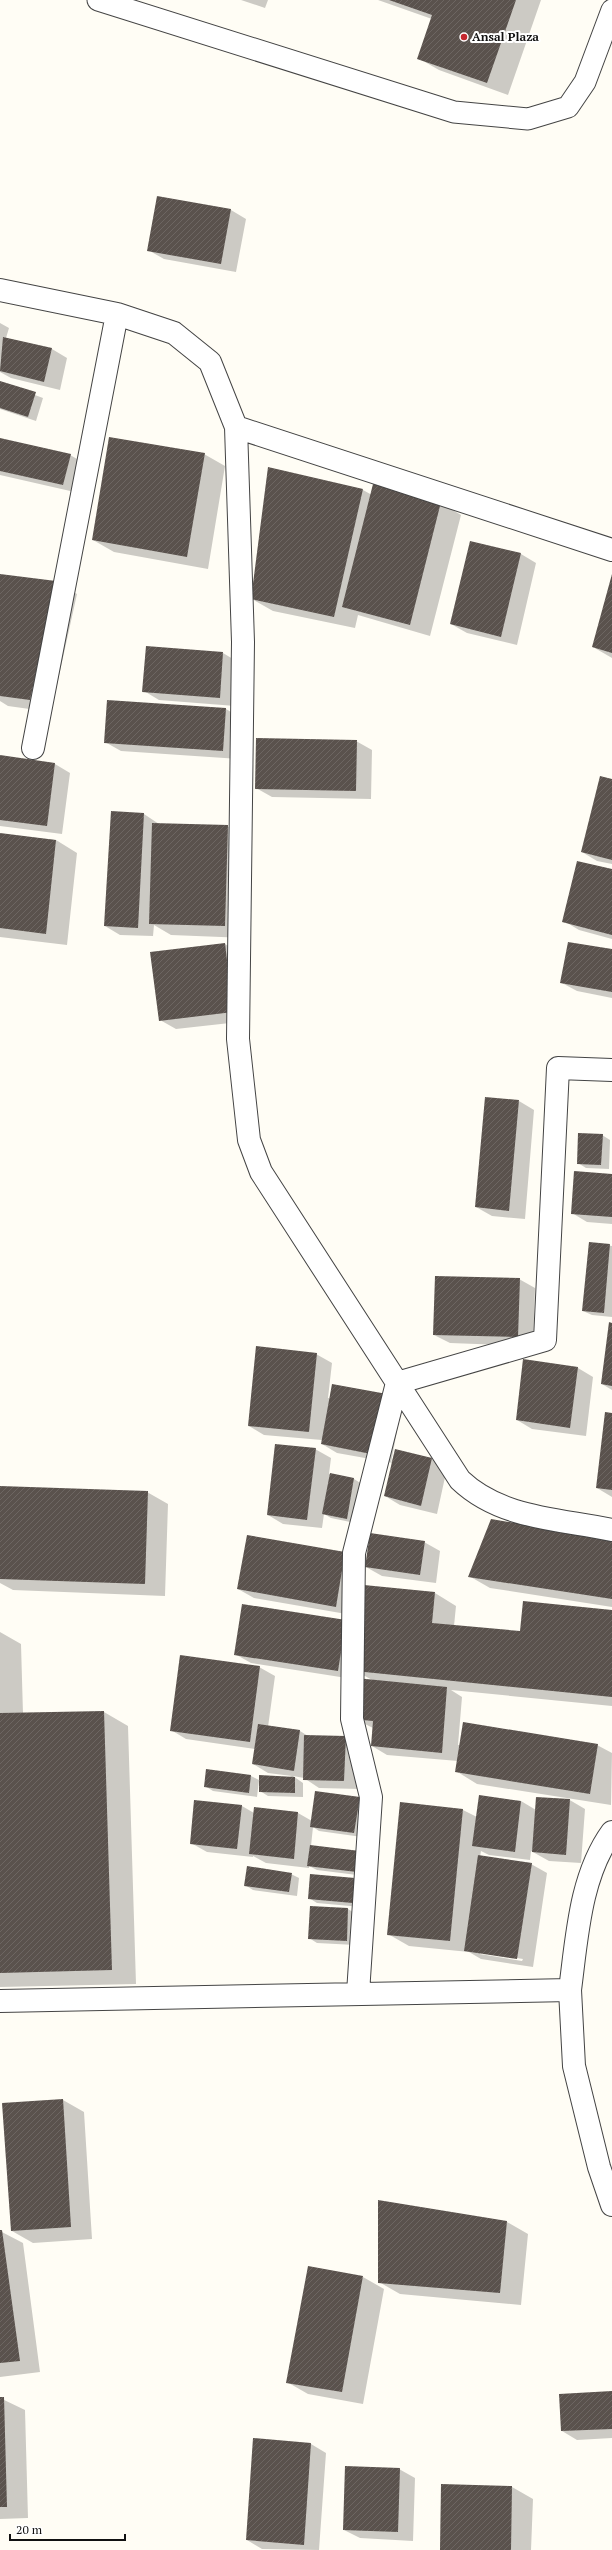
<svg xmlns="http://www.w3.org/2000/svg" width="612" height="2550" font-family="'PT Serif',serif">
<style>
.shadow{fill:#0003;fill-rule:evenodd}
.building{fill:url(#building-hatch)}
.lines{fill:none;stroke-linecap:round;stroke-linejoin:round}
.lane-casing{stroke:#444;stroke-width:23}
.street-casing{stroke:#444;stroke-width:24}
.lane{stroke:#fff;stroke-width:21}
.street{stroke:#fff;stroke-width:22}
.poi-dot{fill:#c4262e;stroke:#fff;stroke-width:1.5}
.labels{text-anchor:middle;stroke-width:4;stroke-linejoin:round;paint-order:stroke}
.poi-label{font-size:12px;font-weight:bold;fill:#111;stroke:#fff;text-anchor:start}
</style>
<defs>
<pattern id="building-hatch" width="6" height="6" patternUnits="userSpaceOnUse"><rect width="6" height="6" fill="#5a524d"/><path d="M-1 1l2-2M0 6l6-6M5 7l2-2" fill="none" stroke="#6d6662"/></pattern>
</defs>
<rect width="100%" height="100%" fill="#fffdf5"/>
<!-- shadow -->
<path class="shadow" d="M 241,0 L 268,0 L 265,8 Z
M 378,0 L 541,0 L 508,95 L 439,70 L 418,58 L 432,19 Z
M 231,210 L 246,219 L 236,272 L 164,259 L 148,250 Z
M 0,323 L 9,328 L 6,338 L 52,349 L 67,358 L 60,390 L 11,378 L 0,372 Z
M 0,382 L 43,398 L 36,421 L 0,409 Z
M 0,439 L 70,455 L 86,464 L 79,493 L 0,475 Z
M 204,454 L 225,466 L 208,569 L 114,552 L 93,540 Z
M 269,468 L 363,490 L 372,495 L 441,503 L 461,515 L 430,636 L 358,615 L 355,628 L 273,611 L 252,599 Z
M 471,542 L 521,554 L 536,563 L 517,645 L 467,633 L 451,624 Z
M 0,575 L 56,582 L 77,594 L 51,712 L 8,706 L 0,701 Z
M 612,576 L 612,658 L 593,647 Z
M 223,653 L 238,662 L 235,706 L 159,700 L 144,691 Z
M 226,709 L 241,718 L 239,759 L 121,751 L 105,742 Z
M 356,741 L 372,750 L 371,799 L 272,797 L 256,788 Z
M 0,756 L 55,764 L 70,773 L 62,834 L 0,826 Z
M 612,780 L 612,864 L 597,861 L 582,852 Z
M 144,814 L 159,824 L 227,826 L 248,838 L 246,938 L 171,935 L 154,925 L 153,936 L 120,935 L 105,926 Z
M 0,834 L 56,840 L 77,853 L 67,945 L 0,937 Z
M 612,870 L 612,939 L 579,930 L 564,921 Z
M 225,944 L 240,953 L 248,1021 L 176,1029 L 160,1020 Z
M 612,950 L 612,998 L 577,991 L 562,983 Z
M 519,1101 L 534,1110 L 525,1219 L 492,1216 L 476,1207 Z
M 602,1135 L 610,1140 L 609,1169 L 586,1168 L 578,1163 Z
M 612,1175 L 612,1224 L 587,1222 L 572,1213 Z
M 589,1243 L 612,1246 L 612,1317 L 592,1315 L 583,1311 Z
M 519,1279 L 535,1288 L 533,1346 L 450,1343 L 434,1335 Z
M 612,1324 L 612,1390 L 602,1384 Z
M 316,1354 L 332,1363 L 328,1398 L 402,1404 L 391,1463 L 396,1450 L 432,1459 L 447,1468 L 437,1514 L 400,1505 L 385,1496 L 393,1463 L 337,1453 L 322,1444 L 322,1440 L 264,1435 L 249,1426 Z
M 578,1368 L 593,1377 L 586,1436 L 532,1429 L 517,1420 Z
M 612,1414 L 612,1497 L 597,1488 Z
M 315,1449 L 331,1458 L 329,1474 L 354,1479 L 362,1484 L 355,1523 L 331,1518 L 324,1514 L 322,1528 L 283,1524 L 268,1515 Z
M 0,1487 L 147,1492 L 168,1504 L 165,1596 L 13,1590 L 0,1583 Z
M 612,1540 L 612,1607 L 490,1588 L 469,1576 Z
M 424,1542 L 440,1551 L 436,1583 L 382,1576 L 366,1567 Z
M 345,1553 L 352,1615 L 254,1598 L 238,1589 Z
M 435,1593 L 456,1606 L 454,1626 L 521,1632 L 612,1611 L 612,1706 L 451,1690 L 462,1697 L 458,1745 L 597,1745 L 612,1753 L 611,1805 L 477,1784 L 456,1771 L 458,1761 L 387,1755 L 372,1746 L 373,1728 L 353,1718 L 374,1681 L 354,1670 L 353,1679 L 251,1663 L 235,1654 Z
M 0,1632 L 21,1644 L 23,1714 L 104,1712 L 128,1726 L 136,1984 L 0,1987 Z
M 259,1667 L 275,1676 L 268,1727 L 300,1731 L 308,1736 L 346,1737 L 360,1789 L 319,1788 L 304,1778 L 293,1776 L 303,1783 L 303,1797 L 268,1796 L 260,1791 L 292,1776 L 268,1773 L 253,1764 L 255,1749 L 186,1739 L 171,1730 Z
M 251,1776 L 259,1780 L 257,1797 L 213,1791 L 205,1786 Z
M 360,1798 L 368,1803 L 362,1837 L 319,1831 L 313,1827 L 311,1846 L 365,1876 L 317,1870 L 309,1866 L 309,1868 L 266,1863 L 253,1856 L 253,1857 L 207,1852 L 191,1843 L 195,1801 L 242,1806 L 254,1813 L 298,1813 L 312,1821 Z
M 568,1799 L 585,1809 L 581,1863 L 549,1861 L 531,1851 L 530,1860 L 489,1855 L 481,1851 L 480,1857 L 531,1864 L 547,1873 L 533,1967 L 481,1959 L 469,1952 L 409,1946 L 388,1934 L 401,1803 L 463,1810 L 477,1817 L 521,1801 L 536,1810 ZM 480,1952 L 523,1959 L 522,1961 L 480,1954 Z
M 291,1874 L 299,1878 L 297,1896 L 253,1890 L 245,1885 Z
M 311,1875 L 361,1907 L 317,1903 L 309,1898 Z
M 311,1907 L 348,1909 L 356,1914 L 355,1945 L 317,1943 L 309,1938 Z
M 63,2100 L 84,2112 L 92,2239 L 33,2243 L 12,2231 L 4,2104 Z
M 507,2222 L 528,2234 L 521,2305 L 400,2294 L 379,2282 Z
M 0,2231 L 23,2243 L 40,2372 L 0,2377 Z
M 363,2277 L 384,2289 L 363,2404 L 308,2394 L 287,2382 Z
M 612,2392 L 612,2438 L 577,2440 L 562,2431 Z
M 0,2398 L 25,2410 L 28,2518 L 0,2519 Z
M 311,2444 L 326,2453 L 319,2550 L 262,2549 L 247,2540 Z
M 399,2469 L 415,2478 L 413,2541 L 360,2538 L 344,2530 Z
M 512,2487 L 533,2499 L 531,2550 L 441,2550 Z"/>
<!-- building -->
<path class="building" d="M 389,0 L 516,0 L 487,83 L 417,59 L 432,15 Z
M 157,196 L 231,209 L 221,264 L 147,251 Z
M 3,337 L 52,348 L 44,382 L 0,371 Z
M 0,381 L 36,392 L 28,417 L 0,408 Z
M 109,437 L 205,453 L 187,557 L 92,540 Z
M 0,438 L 71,454 L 63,485 L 0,471 Z
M 268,467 L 363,489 L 334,617 L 251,599 Z
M 373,484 L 441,502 L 410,625 L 342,607 Z
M 470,541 L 521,553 L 501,637 L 450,624 Z
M 0,574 L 56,581 L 30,700 L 0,696 Z
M 612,574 L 612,653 L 592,647 Z
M 146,646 L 223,652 L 220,698 L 142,692 Z
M 107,700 L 226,708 L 223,751 L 104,743 Z
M 256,738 L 357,740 L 356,791 L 255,789 Z
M 0,755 L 55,763 L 47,826 L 0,820 Z
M 600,776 L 612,779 L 612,860 L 581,852 Z
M 111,811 L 144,813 L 138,928 L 104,926 Z
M 152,823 L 228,825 L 225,926 L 149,924 Z
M 0,833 L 56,840 L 46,934 L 0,928 Z
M 577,861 L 612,869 L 612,935 L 562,922 Z
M 568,942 L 612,949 L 612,992 L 560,983 Z
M 225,943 L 233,1012 L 159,1021 L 150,952 Z
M 485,1097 L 519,1100 L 509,1211 L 475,1207 Z
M 578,1133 L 603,1134 L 601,1165 L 577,1164 Z
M 574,1171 L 612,1174 L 612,1217 L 571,1214 Z
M 589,1242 L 610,1244 L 604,1313 L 582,1311 Z
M 435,1276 L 520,1278 L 518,1337 L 433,1335 Z
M 609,1322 L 612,1323 L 612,1386 L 601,1384 Z
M 256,1346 L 317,1353 L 309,1432 L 248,1426 Z
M 523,1359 L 578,1367 L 570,1428 L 516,1420 Z
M 332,1384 L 387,1394 L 376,1455 L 321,1444 Z
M 605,1412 L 612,1413 L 612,1490 L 596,1488 Z
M 275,1444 L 316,1448 L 307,1520 L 267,1515 Z
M 395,1449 L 432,1458 L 421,1506 L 384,1496 Z
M 330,1473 L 354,1478 L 347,1519 L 322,1514 Z
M 0,1486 L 148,1491 L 145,1584 L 0,1579 Z
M 491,1519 L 612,1539 L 612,1599 L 468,1577 Z
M 370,1533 L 425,1541 L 420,1575 L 365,1567 Z
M 247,1535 L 345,1552 L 336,1607 L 237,1589 Z
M 364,1585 L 435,1592 L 432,1623 L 520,1631 L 523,1601 L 612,1610 L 612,1697 L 355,1671 Z
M 242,1604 L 346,1620 L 338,1671 L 234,1655 Z
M 180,1655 L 260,1666 L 250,1742 L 170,1731 Z
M 356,1678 L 447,1687 L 442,1753 L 371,1746 L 373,1721 L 352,1719 Z
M 104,1711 L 112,1970 L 0,1973 L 0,1713 Z
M 463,1722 L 598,1744 L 590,1794 L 455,1772 Z
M 258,1724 L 300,1730 L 294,1771 L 252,1764 Z
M 304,1735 L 346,1736 L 344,1781 L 303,1780 Z
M 206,1769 L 251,1775 L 249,1793 L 204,1787 Z
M 259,1775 L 295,1777 L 295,1793 L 259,1792 Z
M 315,1791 L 360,1797 L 354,1833 L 310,1827 Z
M 479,1795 L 521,1801 L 515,1852 L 472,1846 Z
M 536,1797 L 570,1799 L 566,1855 L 532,1852 Z
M 194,1800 L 242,1805 L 237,1849 L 190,1844 Z
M 400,1802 L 463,1809 L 450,1941 L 387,1935 Z
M 254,1807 L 298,1812 L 294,1859 L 249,1854 Z
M 310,1845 L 360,1851 L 357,1872 L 307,1866 Z
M 478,1855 L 532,1863 L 517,1959 L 464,1951 Z
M 247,1866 L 292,1873 L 289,1892 L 244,1886 Z
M 310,1874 L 355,1878 L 353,1903 L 308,1899 Z
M 310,1906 L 348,1908 L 347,1941 L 308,1939 Z
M 63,2099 L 71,2227 L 11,2231 L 2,2103 Z
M 378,2200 L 507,2221 L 500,2293 L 378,2283 Z
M 0,2230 L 2,2230 L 20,2361 L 0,2363 Z
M 308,2266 L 363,2276 L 342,2392 L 286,2383 Z
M 612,2391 L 612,2429 L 561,2431 L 559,2394 Z
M 0,2397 L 4,2397 L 7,2507 L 0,2507 Z
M 253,2438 L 311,2443 L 304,2545 L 246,2540 Z
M 345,2466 L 400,2468 L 398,2532 L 343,2530 Z
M 441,2484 L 512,2486 L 511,2550 L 440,2550 Z"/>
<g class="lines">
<defs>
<path id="lane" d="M 98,0 L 454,112 L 528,119 L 568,107 L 585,82 L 612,10"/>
<path id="street" d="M 0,290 L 117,314 L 174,333 L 210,362 L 236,427 L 243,642 L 238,1039 L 249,1140 L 261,1172 L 460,1480 C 501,1519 560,1519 612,1530
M 236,427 L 612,550
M 33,748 L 117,314
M 570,1990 L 574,2066 L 599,2167 L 612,2205
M 358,1993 L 371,1797 L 352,1719 L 354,1553 L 397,1383 L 545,1340 L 558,1068 L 612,1070
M 0,2001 L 570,1990 C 577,1937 580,1876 612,1832"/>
</defs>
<!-- lane casing -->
<use href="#lane" class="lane-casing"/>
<!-- street casing -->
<use href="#street" class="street-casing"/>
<!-- lane -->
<use href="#lane" class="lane"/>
<!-- street -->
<use href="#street" class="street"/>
</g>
<!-- markers -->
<circle class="poi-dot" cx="464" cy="37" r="4"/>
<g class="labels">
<!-- poi labels -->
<g class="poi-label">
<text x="472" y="41">Ansal Plaza</text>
</g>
</g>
<!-- scale -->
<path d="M10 2534v6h115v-6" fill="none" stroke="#111111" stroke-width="2"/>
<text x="16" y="2534" font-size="12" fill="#111111" stroke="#ffffff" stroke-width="3" paint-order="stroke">20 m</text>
</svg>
